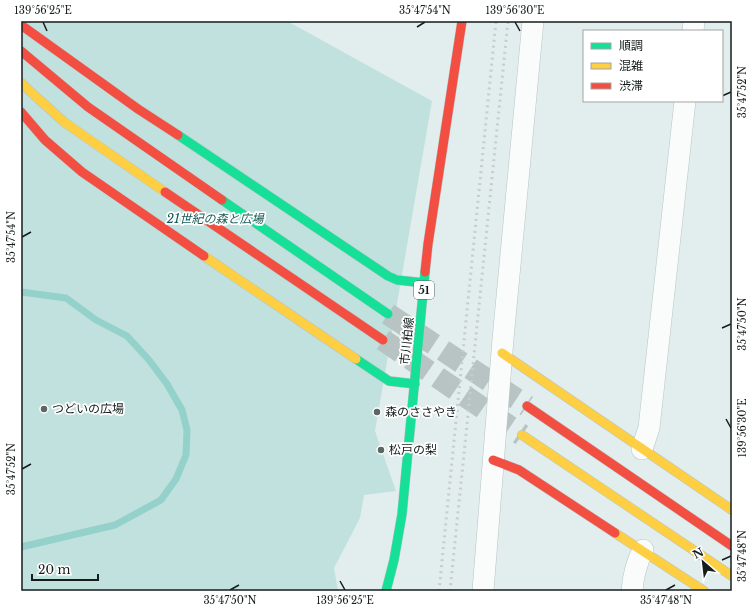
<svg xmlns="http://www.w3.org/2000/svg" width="753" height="612" font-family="'Libre Baskerville','Noto Sans JP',serif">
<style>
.green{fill:#c1e1de}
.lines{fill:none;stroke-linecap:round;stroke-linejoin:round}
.stream{stroke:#95d1cb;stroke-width:7}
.secondary-tunnel{stroke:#b8c4c3;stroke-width:22;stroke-dasharray:22 11;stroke-linecap:butt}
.street-casing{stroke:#b9c4c3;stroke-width:22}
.fast-casing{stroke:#b9c4c3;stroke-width:10}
.slow-casing{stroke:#b9c4c3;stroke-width:10}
.jam-casing{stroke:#b9c4c3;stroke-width:10}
.street{stroke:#fafcfc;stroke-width:21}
.fast{stroke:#16e098;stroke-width:9}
.slow{stroke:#ffcf43;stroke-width:9}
.jam{stroke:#f24e42;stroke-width:9}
.rail{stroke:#c8cccc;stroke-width:3;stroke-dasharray:2 4;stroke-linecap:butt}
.ticks{fill:none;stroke:#141d1c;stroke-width:1.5}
.poi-dot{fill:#5c6665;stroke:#fff;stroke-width:1.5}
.labels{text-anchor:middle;stroke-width:3.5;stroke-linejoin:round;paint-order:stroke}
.shield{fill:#fff;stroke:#5a6160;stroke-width:1}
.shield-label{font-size:11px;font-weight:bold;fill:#141d1c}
.park-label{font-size:12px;font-style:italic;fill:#155a55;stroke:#fff}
.street-label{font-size:12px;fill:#141d1c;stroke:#fff}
.poi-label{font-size:12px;fill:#141d1c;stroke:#fff;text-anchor:start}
.neatline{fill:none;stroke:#141d1c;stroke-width:1.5}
.ticks-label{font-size:10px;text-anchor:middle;fill:#141d1c}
</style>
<rect width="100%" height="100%" fill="#e1eeed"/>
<!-- green -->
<path class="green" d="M 21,21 L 287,21 L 432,101 L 375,431 L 396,491 L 364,495 L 360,518 L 334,568 L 338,591 L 21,591 Z"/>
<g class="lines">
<!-- stream -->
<path class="stream" d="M 21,292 L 66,298 L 96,320 L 127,336 L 149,360 L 167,384 L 182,410 L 187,430 L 186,455 L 176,479 L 161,500 L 115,525 L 21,547"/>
<!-- secondary-tunnel -->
<path class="secondary-tunnel" d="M 388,314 L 527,406
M 383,340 L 522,435"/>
<defs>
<path id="street" d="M 693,31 L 694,21
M 642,449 L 649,428 L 685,101
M 483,591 L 503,339 L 533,21
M 632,591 C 633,576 636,564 643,550"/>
<path id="fast" d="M 178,135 L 388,276 L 397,280 L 425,283
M 222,200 L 388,314
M 356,359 L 389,381 L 415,384
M 386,591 L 394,560 L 402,514 L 425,272"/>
<path id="slow" d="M 21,83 L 64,122 L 165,192
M 204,256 L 356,359
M 502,353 L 732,510
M 522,435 L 732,576
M 615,533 L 704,591"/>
<path id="jam" d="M 21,25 L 138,109 L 178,135
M 21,51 L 88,107 L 222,200
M 21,112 L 45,140 L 82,172 L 204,256
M 165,192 L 383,340
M 425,272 L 428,244 L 462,21
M 527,406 L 732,546
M 493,460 L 519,470 L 615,533"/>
</defs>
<!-- street casing -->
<use href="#street" class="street-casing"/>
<!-- fast casing -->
<use href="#fast" class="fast-casing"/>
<!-- slow casing -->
<use href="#slow" class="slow-casing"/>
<!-- jam casing -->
<use href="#jam" class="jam-casing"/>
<!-- street -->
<use href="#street" class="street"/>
<!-- fast -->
<use href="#fast" class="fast"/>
<!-- slow -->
<use href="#slow" class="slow"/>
<!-- jam -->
<use href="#jam" class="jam"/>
<!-- rail -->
<path class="rail" d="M 439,591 L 496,21
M 450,591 L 508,21"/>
</g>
<!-- ticks -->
<path class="ticks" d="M 43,22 L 47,31M 515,22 L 520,31M 417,27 L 425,22M 722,96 L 731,92M 22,237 L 31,232M 722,328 L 731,324M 726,419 L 731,428M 22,469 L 31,464M 722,560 L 731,556M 340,581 L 345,590M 230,590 L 239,585M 666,590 L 675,585"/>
<!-- markers -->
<g class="poi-dot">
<circle cx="44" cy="409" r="4"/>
<circle cx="377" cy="412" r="4"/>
<circle cx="381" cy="450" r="4"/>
</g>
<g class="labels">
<!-- shield labels -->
<rect class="shield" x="414" y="281" width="20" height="18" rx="3"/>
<g class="shield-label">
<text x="424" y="294">51</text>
</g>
<!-- park labels -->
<g class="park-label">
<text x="215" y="223">21世紀の森と広場</text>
</g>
<!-- street labels -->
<g class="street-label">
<text transform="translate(407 341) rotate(-84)" y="4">市川柏線</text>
</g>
<!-- poi labels -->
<g class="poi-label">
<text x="52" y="413">つどいの広場</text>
<text x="385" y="416">森のささやき</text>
<text x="389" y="454">松戸の梨</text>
</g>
</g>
<!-- border -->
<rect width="753" height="612" fill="none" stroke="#ffffff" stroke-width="44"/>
<!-- legend -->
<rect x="583" y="30" width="140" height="72" fill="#ffffff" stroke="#a1a5a4"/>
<rect x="591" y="43" width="20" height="6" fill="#16e098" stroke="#a1a5a4"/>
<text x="619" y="50" font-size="12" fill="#141d1c">順調</text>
<rect x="591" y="63" width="20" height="6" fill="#ffcf43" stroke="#a1a5a4"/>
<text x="619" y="70" font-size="12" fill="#141d1c">混雑</text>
<rect x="591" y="83" width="20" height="6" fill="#f24e42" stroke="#a1a5a4"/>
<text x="619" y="90" font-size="12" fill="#141d1c">渋滞</text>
<!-- north arrow -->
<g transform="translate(703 562) rotate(332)" stroke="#ffffff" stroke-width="3" paint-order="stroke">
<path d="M0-3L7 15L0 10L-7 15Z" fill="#141d1c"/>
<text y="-6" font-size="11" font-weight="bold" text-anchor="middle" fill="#141d1c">N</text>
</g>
<!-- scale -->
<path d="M32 574v6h66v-6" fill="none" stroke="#141d1c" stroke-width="2"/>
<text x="38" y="574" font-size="12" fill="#141d1c" stroke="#ffffff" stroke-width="3" paint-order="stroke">20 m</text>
<rect x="22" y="22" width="709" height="568" class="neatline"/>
<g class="ticks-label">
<text x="43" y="14">139°56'25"E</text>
<text x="425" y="14">35°47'54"N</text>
<text x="515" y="14">139°56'30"E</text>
<text transform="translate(742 92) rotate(-90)" y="4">35°47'52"N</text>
<text transform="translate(11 237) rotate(-90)" y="4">35°47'54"N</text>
<text transform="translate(742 324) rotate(-90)" y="4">35°47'50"N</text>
<text transform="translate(742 428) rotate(-90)" y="4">139°56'30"E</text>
<text transform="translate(11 469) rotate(-90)" y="4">35°47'52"N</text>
<text transform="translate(742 556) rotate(-90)" y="4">35°47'48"N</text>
<text x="230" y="604">35°47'50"N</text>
<text x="345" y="604">139°56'25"E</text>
<text x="666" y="604">35°47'48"N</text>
</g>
</svg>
